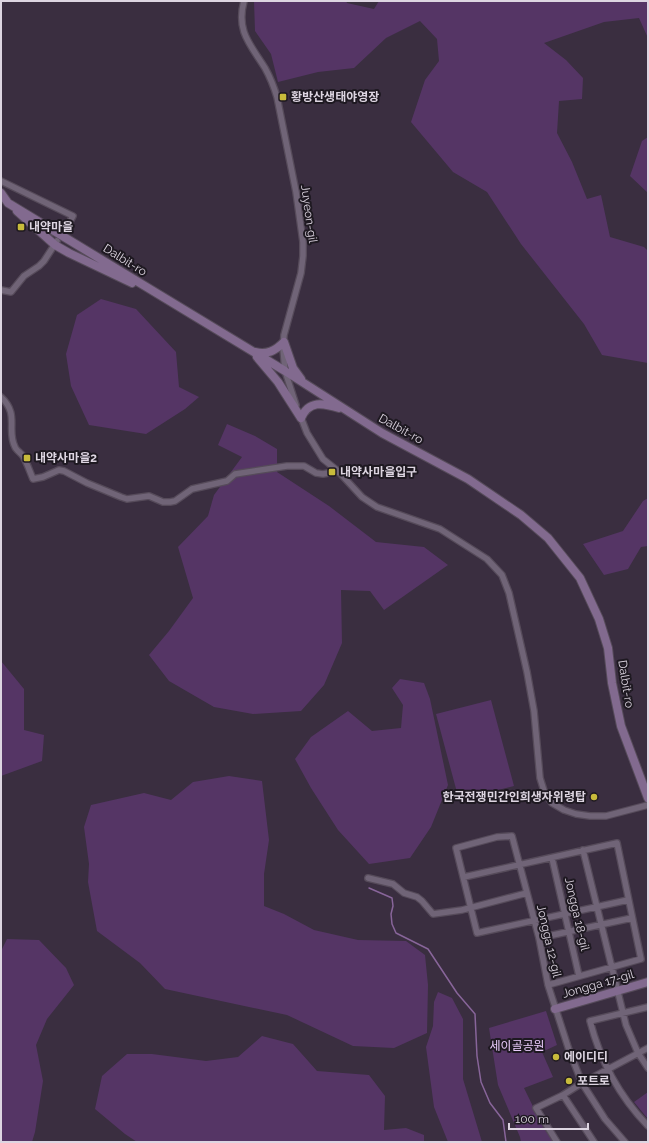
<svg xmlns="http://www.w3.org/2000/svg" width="649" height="1143" font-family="Raleway,'Noto Sans KR',sans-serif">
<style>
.green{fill:#553565}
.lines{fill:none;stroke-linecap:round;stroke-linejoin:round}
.stream{stroke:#88659a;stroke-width:1.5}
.street-casing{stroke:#564b5a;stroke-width:8}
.secondary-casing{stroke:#564b5a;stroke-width:10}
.street{stroke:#706477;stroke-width:5.5}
.secondary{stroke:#826a8f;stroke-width:8}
.poi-dot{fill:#c8bb3b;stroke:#1e1921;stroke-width:1.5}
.labels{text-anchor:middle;stroke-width:4;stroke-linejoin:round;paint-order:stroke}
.poi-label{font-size:12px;font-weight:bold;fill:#ddd5e1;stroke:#1e1921;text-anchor:start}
.street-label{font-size:12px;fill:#ddd5e1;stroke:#1e1921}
.park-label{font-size:12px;fill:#eaccfc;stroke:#1e1921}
</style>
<rect width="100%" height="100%" fill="#3a2e40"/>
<!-- green -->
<path class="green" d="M 254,1 L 346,1 L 347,3 L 374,9 L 379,1 L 648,1 L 648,38 L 639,18 L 604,22 L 544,43 L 566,60 L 583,78 L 582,99 L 559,101 L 557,133 L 572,162 L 587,199 L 601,195 L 610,237 L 644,247 L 648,251 L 648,363 L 602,355 L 584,324 L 521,244 L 487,192 L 453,172 L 411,122 L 425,80 L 439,61 L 437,39 L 420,21 L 386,38 L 354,68 L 318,72 L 278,82 L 271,54 L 255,31 Z
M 648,137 L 648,193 L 630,176 L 642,141 Z
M 101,299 L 136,309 L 176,352 L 179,387 L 199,397 L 185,409 L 146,434 L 89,425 L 71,386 L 66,354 L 77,315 Z
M 227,424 L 255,436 L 277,449 L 277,472 L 329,506 L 376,542 L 424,547 L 448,565 L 384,610 L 370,591 L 341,590 L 342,643 L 324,685 L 301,711 L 253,714 L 214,707 L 169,681 L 149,655 L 169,631 L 193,598 L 178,547 L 208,516 L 214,495 L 242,457 L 218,445 Z
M 648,498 L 648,546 L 641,547 L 628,569 L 604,575 L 583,544 L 623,531 L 643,501 Z
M 1,661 L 24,689 L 24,730 L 44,735 L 42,761 L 1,776 Z
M 400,679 L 424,683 L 430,699 L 448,785 L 431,827 L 410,858 L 369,864 L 338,830 L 311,788 L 295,759 L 311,737 L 348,711 L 372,731 L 401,728 L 403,705 L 392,688 Z
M 491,700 L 514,786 L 459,800 L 436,714 Z
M 229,776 L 262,781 L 269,840 L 264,874 L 264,906 L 284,914 L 314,930 L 358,940 L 406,941 L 425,955 L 428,985 L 427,1033 L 394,1048 L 353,1046 L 287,1015 L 165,989 L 140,963 L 97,931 L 88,882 L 89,864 L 84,827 L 91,805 L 144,793 L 171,800 L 193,782 Z
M 7,939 L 39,940 L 66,968 L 74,985 L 47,1019 L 36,1045 L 43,1081 L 35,1132 L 32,1142 L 1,1142 L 1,951 Z
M 438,992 L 452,998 L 463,1019 L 463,1079 L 482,1142 L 448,1142 L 434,1107 L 426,1047 L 433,1026 L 434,1002 Z
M 546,1011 L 557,1045 L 542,1052 L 553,1077 L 524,1088 L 543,1127 L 553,1142 L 521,1142 L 520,1137 L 498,1085 L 489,1028 Z
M 262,1036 L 293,1044 L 317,1071 L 369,1075 L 385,1096 L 384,1130 L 406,1128 L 424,1135 L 424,1142 L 137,1142 L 125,1134 L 95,1109 L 102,1076 L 127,1054 L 152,1054 L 206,1061 L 238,1057 Z
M 648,1092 L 648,1119 L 634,1102 Z"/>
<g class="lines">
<!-- stream -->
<path class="stream" d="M 369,888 L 392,898 L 393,906 L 391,914 L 392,924 L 396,933 L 428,949 L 457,993 L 475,1014 L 477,1056 L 481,1082 L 490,1103 L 503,1120 L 506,1142"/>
<defs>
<path id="street" d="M 244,1 C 236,31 250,44 265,68 C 270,77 274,87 277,97 L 296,192 L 303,242 L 303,256 L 301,273 L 284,335 L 283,348 L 285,371 L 296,405
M 1,181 L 73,216 L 67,227
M 1,290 L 11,292 L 24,276 L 39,266 L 44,261 L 57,241
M 1,397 C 20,415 6,429 15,447 C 16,450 21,453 23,456 C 27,463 30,472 33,479 L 43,477 L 59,470 L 64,471 L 87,483 L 121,497 L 127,499 L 149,496 L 163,502 L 170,502 L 175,501 L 192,489 L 227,481 L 235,474 L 287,466 L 304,466 L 316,473 L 323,474 L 338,471
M 300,415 L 307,433 L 323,459 L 338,471 L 362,497 L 377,507 L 440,529 L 487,559 L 502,575 L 509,593 L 527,672 L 534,711 L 540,778 L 545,794 L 552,803 L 564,810 L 576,814 L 590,816 L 606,816 L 648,805
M 583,850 L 626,1025 L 638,1053 L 648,1068
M 552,858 L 579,976
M 464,877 L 617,843 L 641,959 L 548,985
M 368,878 L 393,884 L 404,893 L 417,897 L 422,901 L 433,914 L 462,910 L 527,893
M 539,938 L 632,918
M 648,1007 L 590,1021 C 600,1060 620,1097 648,1126
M 563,1095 L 582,1083 L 648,1048
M 557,1142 L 536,1108 L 563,1095 L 594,1142
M 625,1142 L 605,1119 L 582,1083 L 569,1050 L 548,985 L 539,938 L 512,836 L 497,837 L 456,848 L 477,933 L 628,900"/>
<path id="secondary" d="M 1,193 L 8,203 L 285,371 L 382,433 L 468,479 L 521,515 L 548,538 L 580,578 L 599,619 L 608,648 L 612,683 L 621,726 L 648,798
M 17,211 L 55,245 L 69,253 L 132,283
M 255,352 C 267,355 275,351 284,342 L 293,368 L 301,379
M 257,357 L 278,382 L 301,418
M 301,418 C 309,400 323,403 339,408
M 555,1009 L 648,982"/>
</defs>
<!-- street casing -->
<use href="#street" class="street-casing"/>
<!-- secondary casing -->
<use href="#secondary" class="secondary-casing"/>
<!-- street -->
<use href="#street" class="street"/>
<!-- secondary -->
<use href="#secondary" class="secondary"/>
</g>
<!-- markers -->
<g class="poi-dot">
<rect x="279" y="93" width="8" height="8" rx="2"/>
<rect x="17" y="223" width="8" height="8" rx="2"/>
<rect x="23" y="454" width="8" height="8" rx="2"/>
<rect x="328" y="468" width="8" height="8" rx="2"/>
<circle cx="594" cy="797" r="4"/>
<circle cx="556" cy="1057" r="4"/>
<circle cx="569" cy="1081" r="4"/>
</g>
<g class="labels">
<!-- poi labels -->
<g class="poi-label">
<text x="291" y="101">황방산생태야영장</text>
<text x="29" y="231">내약마을</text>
<text x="35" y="462">내약사마을2</text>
<text x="340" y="476">내약사마을입구</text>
<text x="586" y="801" text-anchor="end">한국전쟁민간인희생자위령탑</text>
<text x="564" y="1061">에이디디</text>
<text x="577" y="1085">포트로</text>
</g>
<!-- street labels -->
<g class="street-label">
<text transform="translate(309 214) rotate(82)" y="4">Juyeon-gil</text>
<text transform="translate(125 260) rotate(32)" y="4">Dalbit-ro</text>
<text transform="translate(401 429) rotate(29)" y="4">Dalbit-ro</text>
<text transform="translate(626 684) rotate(81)" y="4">Dalbit-ro</text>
<text transform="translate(577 914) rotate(77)" y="4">Jongga 18-gil</text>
<text transform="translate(549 941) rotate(77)" y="4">Jongga 12-gil</text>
<text transform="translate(598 984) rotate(-16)" y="4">Jongga 17-gil</text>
</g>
<!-- park labels -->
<g class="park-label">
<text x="517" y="1050">세이골공원</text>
</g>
</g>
<!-- border -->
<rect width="649" height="1143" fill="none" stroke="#ddd5e1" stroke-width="4"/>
<!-- scale -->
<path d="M509 1123v6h79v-6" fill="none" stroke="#ddd5e1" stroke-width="2"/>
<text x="515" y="1123" font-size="12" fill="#ddd5e1" stroke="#1e1921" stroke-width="3" paint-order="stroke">100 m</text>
</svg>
